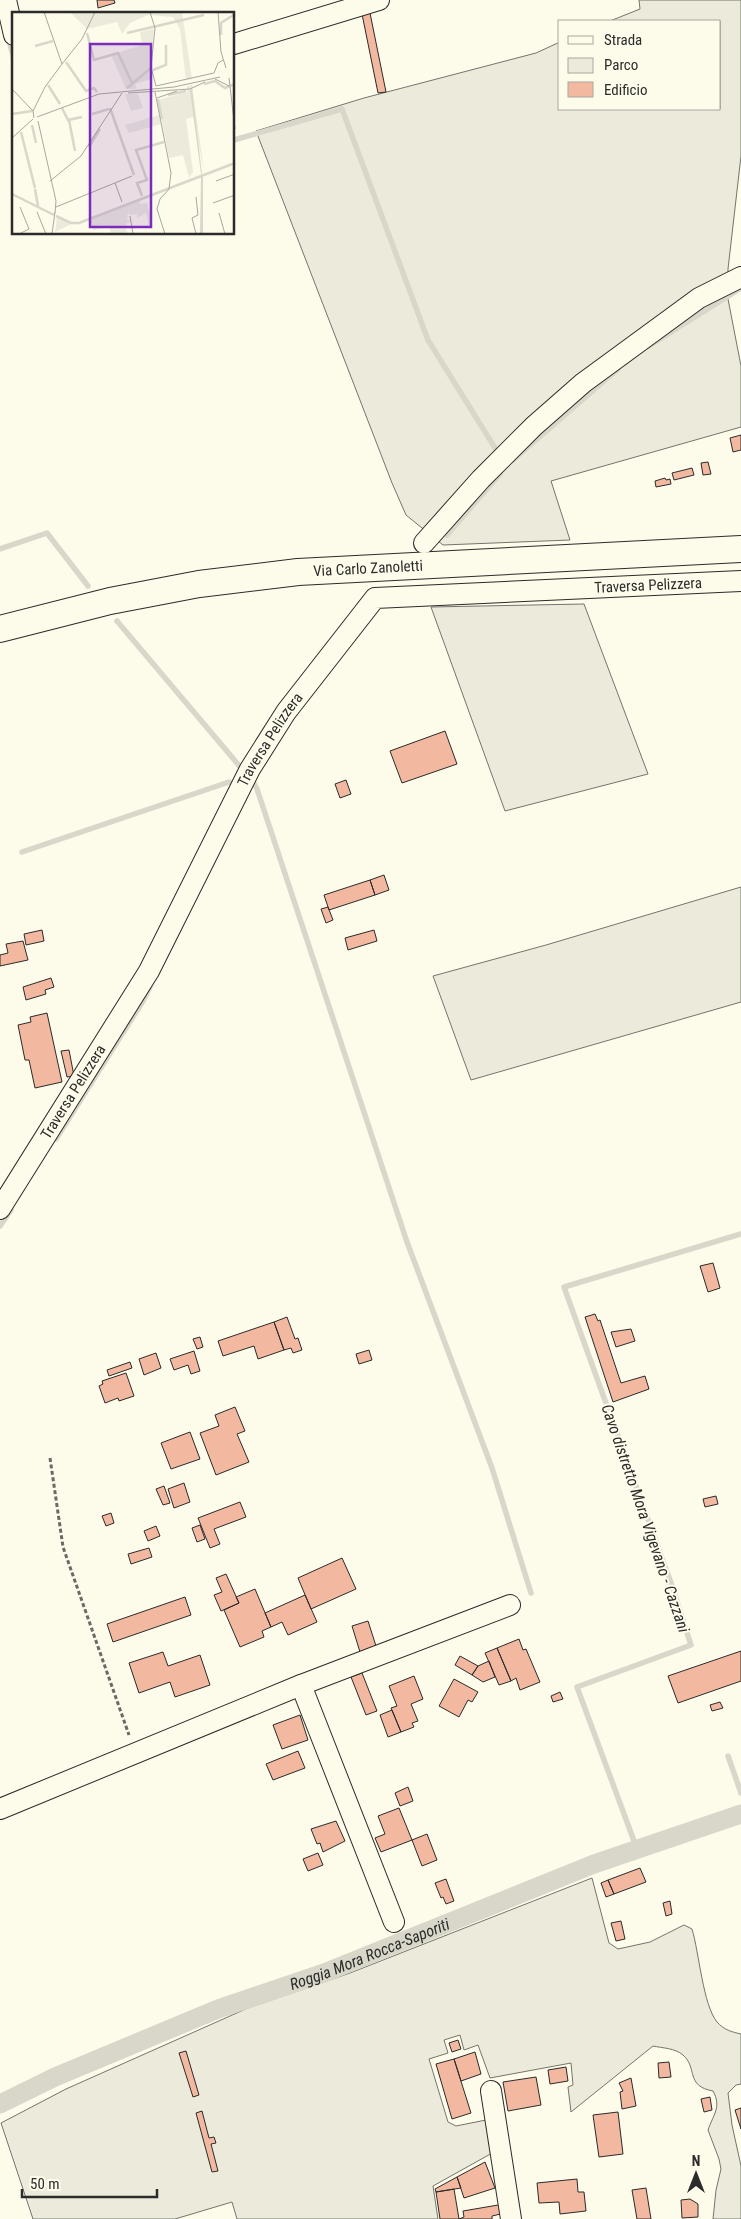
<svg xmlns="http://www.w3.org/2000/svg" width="741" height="2219" font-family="'Roboto Condensed',sans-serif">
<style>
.green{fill:#ecebdb;stroke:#74746e}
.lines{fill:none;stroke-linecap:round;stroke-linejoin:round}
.stream{stroke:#d8d7c9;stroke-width:5.5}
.canal{stroke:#d8d7c9;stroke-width:19}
.building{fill:#f2b8a0;stroke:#2b2b2b}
.minor-casing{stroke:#2b2b2b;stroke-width:22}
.major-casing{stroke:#2b2b2b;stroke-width:28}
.path{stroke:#6a6964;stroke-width:3;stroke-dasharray:4 2.5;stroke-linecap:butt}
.minor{stroke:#fdfbea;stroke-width:20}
.major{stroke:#fdfbea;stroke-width:26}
.labels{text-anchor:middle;stroke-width:4;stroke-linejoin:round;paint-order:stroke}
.street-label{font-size:15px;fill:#2b2b2b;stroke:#fdfbea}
.water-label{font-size:16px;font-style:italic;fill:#2b2b2b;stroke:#fdfbea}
.inset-river{fill:none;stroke:#d8d7c9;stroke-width:2.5}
.inset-road{fill:none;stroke:#a9a89e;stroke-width:1}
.view{fill:#7b2cbf;fill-opacity:0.15;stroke:#7b2cbf;stroke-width:2.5}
.inset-edge{fill:none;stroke:#2b2b2b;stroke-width:2.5}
</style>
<rect width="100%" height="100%" fill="#fdfbea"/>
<!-- green -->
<path class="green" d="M 639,0 L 741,0 L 741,156 L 728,269 L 728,299 L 741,366 L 741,427 L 551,481 L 570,540 L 443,545 L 406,515 L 392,483 L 256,131 L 364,98 L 536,53 L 560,42 L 560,109 L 720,109 L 720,21 L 610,21 L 640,9 Z
M 584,604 L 648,774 L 505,811 L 431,607 Z
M 741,887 L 741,1002 L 471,1080 L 433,976 L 546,945 Z
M 592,1878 L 609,1943 L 618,1949 L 650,1942 L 684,1925 L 692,1929 C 699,1952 703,2005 717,2022 C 724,2030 732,2032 741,2034 L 741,2084 L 736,2085 L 728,2093 L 732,2125 L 741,2166 L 741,2219 L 713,2219 L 716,2190 L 721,2169 L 719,2159 L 708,2130 C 713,2115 722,2107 713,2091 C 685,2086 698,2068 683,2055 C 675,2048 662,2048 653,2046 L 571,2112 L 568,2087 L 573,2085 L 571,2063 L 490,2078 L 478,2045 L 464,2050 L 460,2035 L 444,2040 L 448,2053 L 429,2059 L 448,2122 L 456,2126 L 486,2120 L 494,2152 L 433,2186 L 438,2219 L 237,2219 L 232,2202 L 175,2219 L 33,2219 L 1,2123 L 66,2089 L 248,2008 L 350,1973 Z"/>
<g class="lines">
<!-- stream -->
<path class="stream" d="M 8,37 L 14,59
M 234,140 L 342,109 L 428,340 L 500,456
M 649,346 L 741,288
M 513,460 L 618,369
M 447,535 L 500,474
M 0,549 L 47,533 L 88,586
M 117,621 L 242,769
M 251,778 L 257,789 L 407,1242 L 492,1468 L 531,1593
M 22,852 L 229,782 L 234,784
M 56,1139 L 143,1001 L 150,987
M 0,1226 L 11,1210
M 728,1756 L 741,1793
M 637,1849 L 577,1687 L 691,1645 L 671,1583 L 564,1287 L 741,1234"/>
<!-- canal -->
<path class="canal" id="s1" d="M 0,2104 L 55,2077 L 218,2009 L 324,1973 L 594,1864 L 741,1814"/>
</g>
<!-- building -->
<path class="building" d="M 97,0 L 114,0 L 115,3 L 98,8 Z
M 370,13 L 386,92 L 378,93 L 362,14 Z
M 741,435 L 741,450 L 733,452 L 730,438 Z
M 708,462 L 711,474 L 703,475 L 701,463 Z
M 692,468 L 694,475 L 674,480 L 672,473 Z
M 665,478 L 666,480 L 670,479 L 671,484 L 656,487 L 655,481 Z
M 445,731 L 457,764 L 402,783 L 390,751 Z
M 346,780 L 351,794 L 340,798 L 335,784 Z
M 384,875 L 389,890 L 375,895 L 370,880 Z
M 370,880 L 375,895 L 329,910 L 324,895 Z
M 328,907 L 333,920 L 326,923 L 321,909 Z
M 42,930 L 44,941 L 26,945 L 24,934 Z
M 374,930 L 377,941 L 348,950 L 345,938 Z
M 23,941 L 28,960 L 0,966 L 0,955 L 8,953 L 6,944 Z
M 51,978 L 54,987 L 45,990 L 46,994 L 26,1000 L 23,987 Z
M 47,1013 L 62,1082 L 35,1088 L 29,1060 L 25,1060 L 18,1025 L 31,1022 L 30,1017 Z
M 69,1050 L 74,1076 L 67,1077 L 61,1051 Z
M 713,1263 L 720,1288 L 708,1292 L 700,1266 Z
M 595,1314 L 598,1321 L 600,1320 L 621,1383 L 645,1376 L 649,1389 L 613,1402 L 585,1317 Z
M 287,1317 L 295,1339 L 298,1338 L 302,1350 L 293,1353 L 291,1348 L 284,1350 L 274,1322 Z
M 274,1322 L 284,1350 L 258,1359 L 254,1346 L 223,1356 L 218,1341 Z
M 631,1329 L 635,1341 L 616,1347 L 611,1332 Z
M 200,1337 L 203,1347 L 197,1349 L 193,1339 Z
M 369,1350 L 372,1360 L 359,1364 L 356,1354 Z
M 194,1351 L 200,1371 L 191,1374 L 188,1365 L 174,1370 L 170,1359 Z
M 156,1353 L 161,1368 L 144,1375 L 139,1359 Z
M 130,1362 L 132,1368 L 109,1376 L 107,1370 Z
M 126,1373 L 134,1396 L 119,1401 L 118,1398 L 105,1403 L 99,1386 L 103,1384 L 102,1381 Z
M 235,1407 L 245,1431 L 237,1434 L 249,1462 L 216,1475 L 200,1433 L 219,1426 L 215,1415 Z
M 190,1432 L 200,1459 L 171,1469 L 161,1443 Z
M 184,1483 L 190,1502 L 174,1508 L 168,1489 Z
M 164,1486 L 170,1503 L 163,1505 L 156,1489 Z
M 716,1496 L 718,1504 L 705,1507 L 703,1499 Z
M 240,1502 L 246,1517 L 214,1529 L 220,1544 L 210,1548 L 198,1518 Z
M 111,1513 L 114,1523 L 106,1526 L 102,1516 Z
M 200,1525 L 205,1539 L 197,1542 L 192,1528 Z
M 156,1526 L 160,1536 L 148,1541 L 144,1531 Z
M 149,1548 L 152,1557 L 131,1564 L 128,1554 Z
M 342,1558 L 356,1589 L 311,1609 L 298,1578 Z
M 226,1574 L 239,1603 L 221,1611 L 214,1595 L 222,1592 L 216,1578 Z
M 255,1589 L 271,1627 L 262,1631 L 264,1637 L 240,1647 L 224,1610 L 239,1603 L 236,1597 Z
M 305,1595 L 317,1622 L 288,1635 L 282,1622 L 271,1627 L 265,1613 Z
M 185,1597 L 191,1615 L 113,1642 L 107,1624 Z
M 368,1621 L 376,1646 L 360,1652 L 352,1626 Z
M 519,1639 L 523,1650 L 526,1649 L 540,1682 L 520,1690 L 516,1678 L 511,1681 L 497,1648 Z
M 497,1648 L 511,1681 L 499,1685 L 485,1653 Z
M 741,1651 L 741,1681 L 678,1703 L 668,1676 Z
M 163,1652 L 168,1666 L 200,1655 L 210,1685 L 175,1697 L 170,1682 L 139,1693 L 129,1663 Z
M 460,1656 L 478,1666 L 472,1675 L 455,1665 Z
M 489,1661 L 495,1677 L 483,1682 L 472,1675 L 478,1666 Z
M 362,1673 L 377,1711 L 366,1715 L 351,1677 Z
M 414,1676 L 423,1699 L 411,1704 L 418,1721 L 412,1723 L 414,1727 L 401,1732 L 391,1708 L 397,1706 L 389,1686 Z
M 454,1679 L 478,1692 L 472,1702 L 468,1700 L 459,1717 L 439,1706 Z
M 560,1692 L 563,1699 L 553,1702 L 551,1696 Z
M 720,1702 L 723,1708 L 712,1711 L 710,1705 Z
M 392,1710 L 401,1732 L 388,1737 L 380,1715 Z
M 300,1715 L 308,1740 L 282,1749 L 273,1725 Z
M 298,1751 L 305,1768 L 273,1780 L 266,1764 Z
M 408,1787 L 413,1801 L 400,1806 L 395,1793 Z
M 399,1808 L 412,1840 L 381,1852 L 375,1838 L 385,1834 L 378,1816 Z
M 336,1821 L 345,1841 L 323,1852 L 320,1843 L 317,1844 L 311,1829 Z
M 427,1834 L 437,1860 L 422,1866 L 412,1840 Z
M 318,1853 L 323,1865 L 308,1871 L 303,1859 Z
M 640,1868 L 646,1882 L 614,1894 L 608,1880 Z
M 446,1879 L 454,1901 L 446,1904 L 443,1897 L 441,1898 L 435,1883 Z
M 608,1880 L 614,1894 L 606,1897 L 601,1883 Z
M 670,1901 L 672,1914 L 666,1916 L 663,1903 Z
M 621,1921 L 625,1939 L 616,1941 L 611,1923 Z
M 458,2040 L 461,2049 L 452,2052 L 449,2043 Z
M 186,2051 L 199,2095 L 193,2097 L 179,2053 Z
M 475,2052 L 481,2074 L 461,2081 L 454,2059 Z
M 454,2059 L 471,2113 L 452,2119 L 436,2064 Z
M 669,2062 L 671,2077 L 659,2078 L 658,2063 Z
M 566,2067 L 568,2081 L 550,2084 L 548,2070 Z
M 536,2077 L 541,2105 L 508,2111 L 503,2082 Z
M 631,2078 L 636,2106 L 622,2109 L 620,2092 L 623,2091 L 619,2083 Z
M 710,2097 L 712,2110 L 704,2112 L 701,2099 Z
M 741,2108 L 741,2129 L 735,2110 Z
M 202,2111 L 209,2138 L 214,2137 L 216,2143 L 211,2144 L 218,2171 L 212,2172 L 196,2113 Z
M 618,2112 L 623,2154 L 599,2157 L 593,2115 Z
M 485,2162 L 495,2188 L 464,2198 L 457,2177 Z
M 457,2177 L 461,2188 L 436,2192 L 435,2189 Z
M 577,2179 L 578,2192 L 584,2192 L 586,2211 L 560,2214 L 559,2202 L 539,2203 L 537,2183 Z
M 646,2188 L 651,2219 L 637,2219 L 632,2190 Z
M 454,2189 L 459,2219 L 440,2219 L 436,2192 Z
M 690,2199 L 698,2204 L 698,2217 L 682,2218 L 681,2200 Z
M 504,2204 L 505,2213 L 492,2216 L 492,2219 L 459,2219 L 464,2217 L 463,2211 Z"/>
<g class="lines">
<defs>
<g id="minor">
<path d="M 6,0 L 14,35"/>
<path d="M 234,44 L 379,0"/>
<path d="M 424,543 L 481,479 L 534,426 L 583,383 L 699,298 L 741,277"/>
<path id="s2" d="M 0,1209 L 149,971 L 250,769 L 286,712 L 375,598 L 741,581"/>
<path d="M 301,1685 L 394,1922"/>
<path d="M 0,1809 L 301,1685 L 510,1605"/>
<path d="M 491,2091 L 511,2219"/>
</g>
<g id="major">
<path id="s3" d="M 0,629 L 110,601 L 199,584 L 298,572 L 741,549"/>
</g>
</defs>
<!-- minor casing -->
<use href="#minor" class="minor-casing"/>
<!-- major casing -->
<use href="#major" class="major-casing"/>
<!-- path -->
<path class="path" d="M 50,1458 L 63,1547 L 129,1735"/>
<!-- minor -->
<use href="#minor" class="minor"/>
<!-- major -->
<use href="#major" class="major"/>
</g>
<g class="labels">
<!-- street labels -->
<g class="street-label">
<text dy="5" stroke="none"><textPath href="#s3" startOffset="374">Via Carlo Zanoletti</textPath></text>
<text dy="5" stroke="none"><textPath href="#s2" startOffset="992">Traversa Pelizzera</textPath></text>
<text dy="5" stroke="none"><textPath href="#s2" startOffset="542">Traversa Pelizzera</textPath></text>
<text dy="5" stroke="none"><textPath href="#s2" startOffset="138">Traversa Pelizzera</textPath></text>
</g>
<!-- water labels -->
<g class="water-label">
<text transform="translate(646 1518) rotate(71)" y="6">Cavo distretto Mora Vigevano - Cazzani</text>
<text dy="6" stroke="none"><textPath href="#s1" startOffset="399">Roggia Mora Rocca-Saporiti</textPath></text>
</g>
</g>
<!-- overview -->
<g transform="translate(12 12)">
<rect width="222" height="222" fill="#fdfbea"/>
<path d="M 58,0 L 170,0 L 180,67 L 174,68 L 168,17 L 161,5 L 136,3 L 118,11 L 110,22 L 105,10 L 75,17 ZM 142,17 L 138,54 L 140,67 L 123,72 L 125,77 L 114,77 L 99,43 L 130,33 L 128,20 ZM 180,73 L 192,159 L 181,105 L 174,107 L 181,160 L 177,166 L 171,143 L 157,146 L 146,88 L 175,80 L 175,74 ZM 113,82 L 126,82 L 131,96 L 119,99 ZM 147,103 L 149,112 L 117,121 L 113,113 ZM 127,187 L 128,192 L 135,191 L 137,199 L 141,200 L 138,205 L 140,215 L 137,215 L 134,201 L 125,206 L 125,202 L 118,203 L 116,200 L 115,207 L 119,209 L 114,212 L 115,222 L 99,222 L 97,214 L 81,218 L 78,207 ZM 45,205 L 59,212 L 43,220 Z" fill="#ecebdb"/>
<path d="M 180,77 L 190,162 L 189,162 L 178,78 ZM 191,163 L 191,222 L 188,222 L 189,165 Z" fill="#d8d7c9"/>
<path class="inset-river" d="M 75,21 L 82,48 L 106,41 L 120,71M 115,21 L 192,3M 209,23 L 209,11 L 223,2M 23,34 L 41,29M 54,50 L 74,79 L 82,76 L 85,80M 141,58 L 154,53 L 154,33M 192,72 L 203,69 L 213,76 L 223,72M 36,73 L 48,92M 115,76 L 139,56M 156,83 L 174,79M 146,87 L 150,107M 50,96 L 56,108 L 70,105M 98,96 L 122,163M 0,102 L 20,99M 80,102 L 97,97M 57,108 L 63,139M 20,113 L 24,131M 9,120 L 23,176M 77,135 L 88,117M 23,177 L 26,194M 0,182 L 42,203M 130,184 L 125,171 L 135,168 L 124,138 L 152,130M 44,204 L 59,211 L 67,211 L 223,151"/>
<path class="inset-road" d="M 138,0 L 143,16 L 139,55 L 144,74 L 202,61 L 206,51 L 211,48M 206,0 L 209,40 L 214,56M 50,52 L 70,27 L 83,0M 217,66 L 223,117M 203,67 L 217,74M 0,77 L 21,99M 143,80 L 159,161 L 157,177 L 148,187 L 145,197 L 153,222M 116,81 L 178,77 L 193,70M 145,86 L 165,79M 25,105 L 87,82 L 162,75 L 208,65M 22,106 L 21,99 L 33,75 L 50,52 L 32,0M 26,109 L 44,189 L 43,201M 0,126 L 21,107M 38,169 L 69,144 L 110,81M 204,169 L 223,162M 103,171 L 110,190M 201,191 L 223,183M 44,195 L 120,164M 25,200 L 34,222M 207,201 L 213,222M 118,204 L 121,222M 7,222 L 17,217 L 8,195M 40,222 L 43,200M 184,222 L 180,206 L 186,203 L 184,185"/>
<path class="view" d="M 78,32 L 139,32 L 139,215 L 78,215 Z"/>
<rect width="222" height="222" class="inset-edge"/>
</g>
<!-- legend -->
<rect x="558" y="20" width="162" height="90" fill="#fdfbea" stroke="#a9a89e"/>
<rect x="568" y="36" width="25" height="8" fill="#fdfbea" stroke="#a9a89e"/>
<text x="604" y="45" font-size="15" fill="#2b2b2b">Strada</text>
<rect x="568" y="58" width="25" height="15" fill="#ecebdb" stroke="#a9a89e"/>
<text x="604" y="70" font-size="15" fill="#2b2b2b">Parco</text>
<rect x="568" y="82" width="25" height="15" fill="#f2b8a0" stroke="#a9a89e"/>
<text x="604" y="95" font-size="15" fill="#2b2b2b">Edificio</text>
<!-- north arrow -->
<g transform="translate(696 2174)" stroke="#fdfbea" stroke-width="4" paint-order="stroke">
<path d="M0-4L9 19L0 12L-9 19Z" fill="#2b2b2b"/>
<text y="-8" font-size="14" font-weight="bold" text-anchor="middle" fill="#2b2b2b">N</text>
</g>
<!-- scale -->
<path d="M22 2189v8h135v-8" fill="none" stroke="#2b2b2b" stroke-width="2.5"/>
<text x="30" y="2189" font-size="15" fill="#2b2b2b" stroke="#fdfbea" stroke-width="4" paint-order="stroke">50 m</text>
</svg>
